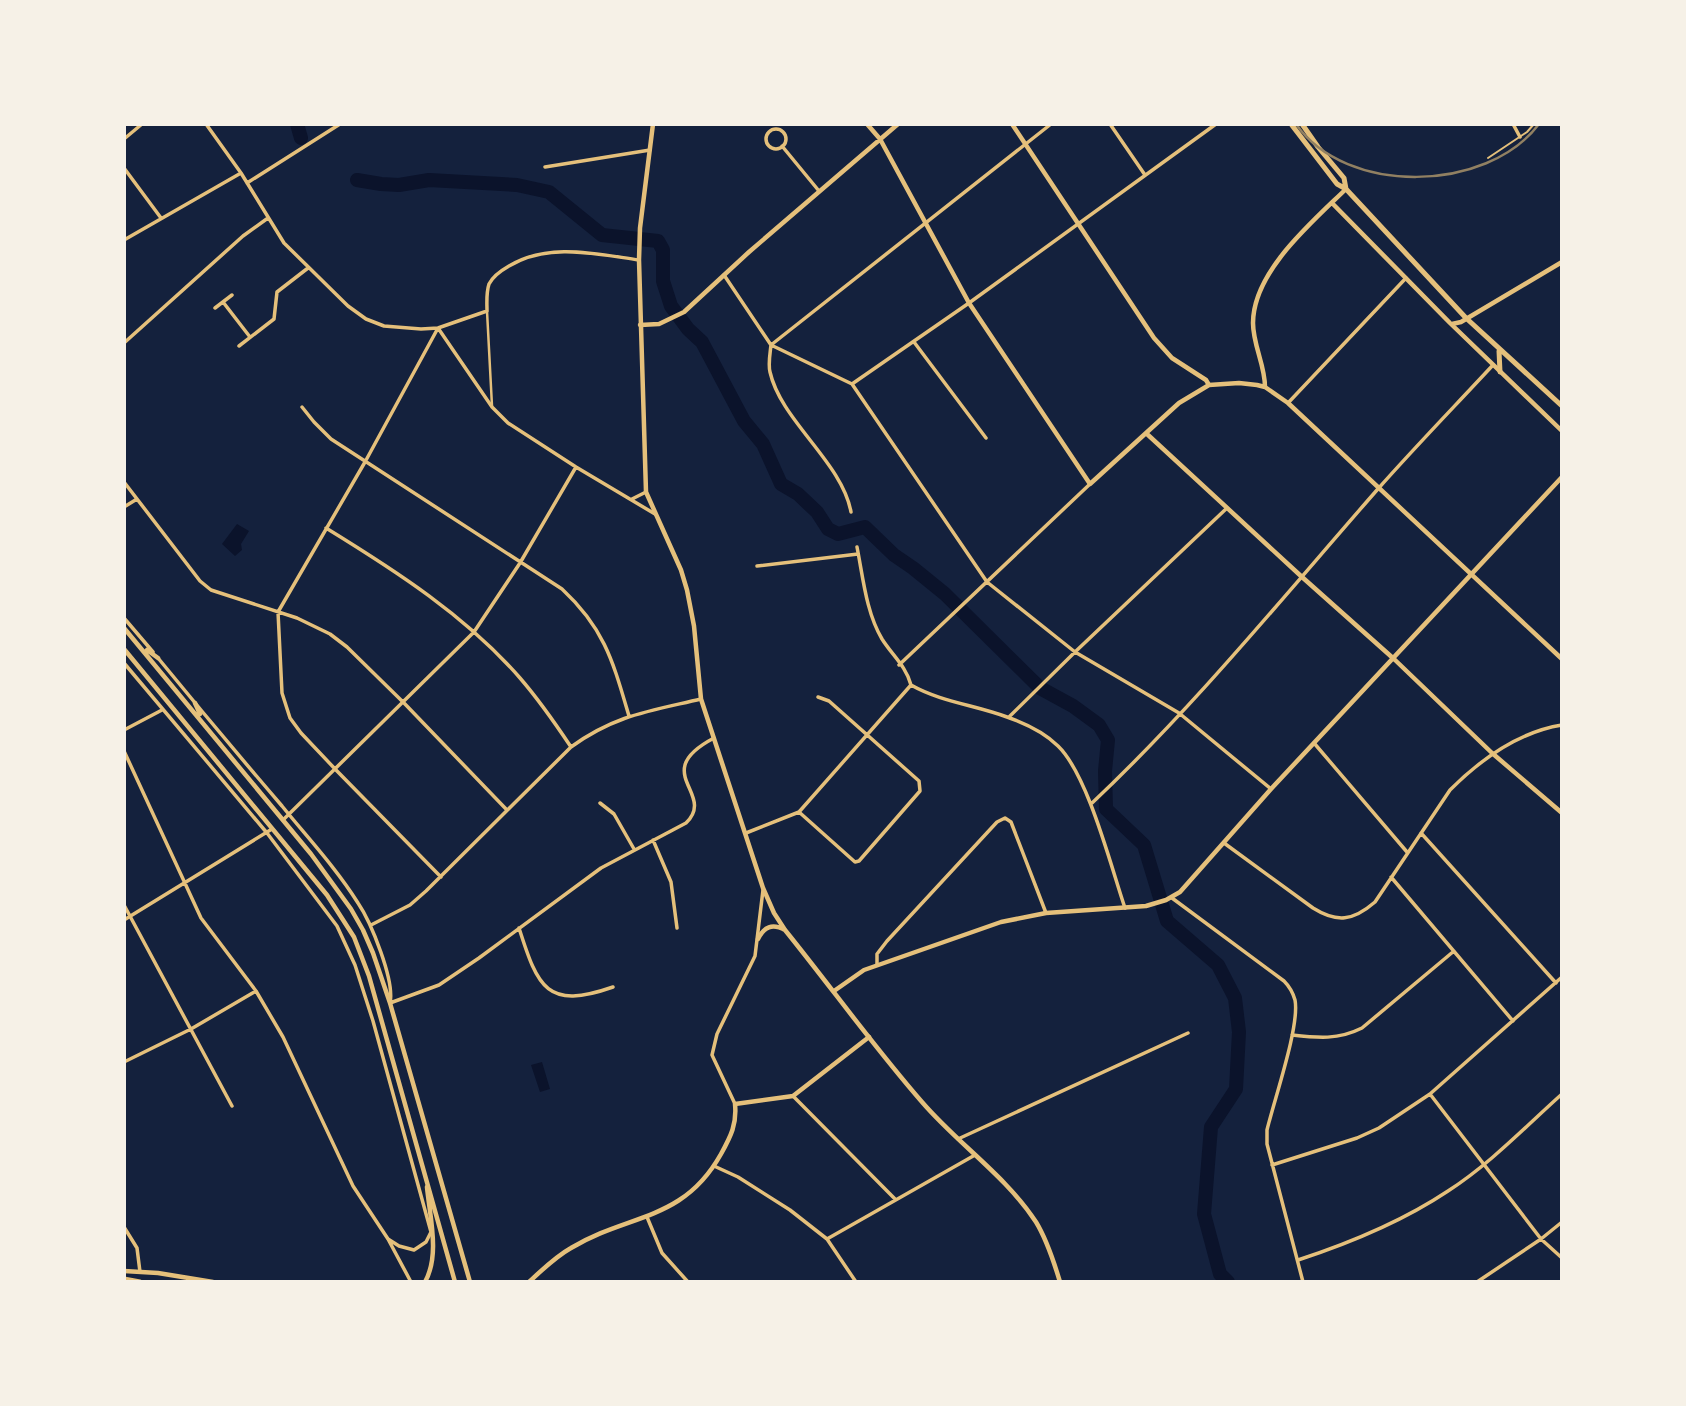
<svg xmlns="http://www.w3.org/2000/svg" width="1686" height="1406" font-family="Overpass,sans-serif">
<style>
.water{fill:#0b132b}
.lines{fill:none;stroke-linecap:round;stroke-linejoin:round}
.river{stroke:#0b132b;stroke-width:14}
.service{stroke:#e5c07b;stroke-width:2}
.pedestrian{stroke:#e5c07b;stroke-width:2.5}
.minor{stroke:#e5c07b;stroke-width:3.5}
.tertiary{stroke:#e5c07b;stroke-width:4.5}
.secondary{stroke:#e5c07b;stroke-width:4.5}
.trunk{stroke:#e5c07b;stroke-width:5}
.rail{stroke:#918062;stroke-width:2.5}
</style>
<rect width="100%" height="100%" fill="#14213d"/>
<!-- water -->
<path class="water" d="M 237,524 L 249,531 L 241,544 L 242,550 L 235,556 L 222,544 Z
M 542,1062 L 550,1089 L 540,1092 L 531,1065 Z"/>
<g class="lines">
<!-- river -->
<path class="river" d="M 297,124 L 301,138
M 357,180 L 381,184 L 399,185 L 429,180 L 517,185 L 549,192 L 602,235 L 658,241 L 663,250 L 663,281 L 671,306 L 688,329 L 702,342 L 744,421 L 763,444 L 781,484 L 798,494 L 817,512 L 828,529 L 838,534 L 865,527 L 894,555 L 913,568 L 945,594 L 1040,688 L 1073,706 L 1099,725 L 1108,740 L 1105,771 L 1106,809 L 1144,845 L 1167,921 L 1218,965 L 1235,998 L 1239,1032 L 1236,1089 L 1211,1127 L 1204,1214 L 1220,1274 L 1228,1282"/>
<!-- service -->
<path class="service" d="M 1488,158 L 1527,132 L 1534,124"/>
<!-- pedestrian -->
<path class="pedestrian" d="M 487,311 L 492,406"/>
<!-- minor -->
<path class="minor" d="M 206,124 L 241,173 L 284,243 L 348,306 L 366,319 L 384,326 L 421,329 L 438,328 L 487,311 C 487,303 486,293 489,284 C 493,276 502,270 509,266 C 549,242 596,254 639,260
M 1110,124 L 1145,175
M 1513,124 L 1520,137
M766 139a10 10 0 1 1 20 0a10 10 0 1 1-20 0Z
M 124,139 L 142,124
M 782,146 L 819,191
M 545,167 L 650,150
M 124,168 L 161,218
M 247,183 L 340,124
M 124,240 L 241,173
M 724,275 L 771,345 L 852,384 L 987,582 L 1075,652 L 1179,713 L 1271,789
M 223,302 L 250,337
M 215,308 L 232,295
M 438,328 L 365,462 L 278,612 L 282,693 L 290,718 L 301,733 L 336,770 L 441,877
M 438,328 L 492,407 L 508,423 L 576,467 L 655,514
M 914,342 L 986,438
M 124,343 L 243,236 L 268,218
M 239,346 L 274,319 L 277,292 L 308,268
M 852,384 L 969,303 L 1216,124
M 1288,403 L 1406,278
M 302,407 L 314,422 L 331,439 L 562,589 C 605,629 613,662 629,716
M 124,482 L 200,581 L 211,590 L 297,618 L 330,634 L 347,647 L 404,703 L 506,809
M 632,499 L 646,492
M 124,507 L 137,499
M 851,512 C 842,462 781,421 770,372 C 768,364 770,354 771,345 L 1051,124
M 326,528 C 396,571 466,616 520,678 C 539,700 555,723 571,747
M 857,547 C 863,577 866,612 882,639 C 892,655 906,666 911,685 C 941,702 975,705 1007,717 C 1024,723 1045,733 1058,746 C 1088,775 1111,867 1125,908
M 757,566 L 858,554
M 124,618 L 153,652
M 158,658 C 199,708 240,757 282,806 C 308,838 336,868 358,903 C 371,922 395,981 390,1003 L 439,985 L 479,958 L 601,868 L 686,823 C 717,793 648,773 714,738
M 124,663 L 267,833 L 337,926 L 355,965 L 373,1021 L 431,1232 L 426,1242 L 414,1250 L 399,1246 L 388,1239
M 899,665 L 1090,484
M 1009,717 L 1075,652 L 1227,508
M 124,730 L 162,710
M 1314,743 L 1407,852
M 124,751 L 201,918 L 256,991 L 283,1037 L 353,1186 L 388,1239 L 411,1282
M 600,803 L 614,814 L 634,849
M 1091,804 C 1194,707 1284,596 1377,490 C 1415,447 1454,407 1493,365
M 799,812 L 855,862 L 859,861 L 920,791 L 919,781 L 829,701 L 818,697
M 283,820 L 474,632 L 520,563 L 576,467
M 746,833 L 799,812 L 911,685
M 1421,833 L 1556,983
M 653,840 L 671,882 L 677,928
M 1224,843 L 1313,908 C 1337,923 1353,921 1375,902 L 1450,790 C 1481,759 1518,732 1562,725
M 1391,877 L 1513,1021
M 1172,898 L 1284,981 C 1289,986 1293,993 1295,1000 C 1300,1026 1274,1100 1267,1130 L 1267,1144 L 1303,1282
M 124,905 L 232,1106
M 124,920 L 272,829
M 371,925 L 410,905 L 426,891 L 571,747 C 615,715 650,711 701,699
M 519,928 C 538,988 547,1010 613,987
M 877,965 L 877,954 L 887,941 L 997,822 L 1005,818 L 1011,822 L 1046,913
M 1292,1035 C 1318,1038 1338,1040 1362,1028 L 1454,951
M 124,1062 L 191,1029 L 256,991
M 1430,1094 L 1541,1239 L 1562,1258
M 793,1096 L 895,1199
M 735,1104 L 712,1055 L 717,1034 L 755,956 L 763,890
M 958,1139 L 1188,1033
M 1272,1165 L 1357,1138 L 1379,1128 L 1430,1094 L 1562,977
M 714,1166 L 738,1177 L 790,1210 L 827,1239 L 856,1282
M 647,1217 L 662,1253 L 688,1282
M 124,1227 L 137,1248 L 140,1272
M 827,1239 L 975,1155
M 1298,1260 C 1350,1243 1403,1221 1448,1191 C 1490,1164 1525,1127 1562,1094
M 1477,1282 L 1541,1239 L 1562,1222"/>
<!-- tertiary -->
<path class="tertiary" d="M 867,124 L 880,139 L 969,303 L 1090,484 L 1179,403 L 1209,385 L 1239,383 L 1257,385 L 1265,387 L 1288,403 L 1562,659
M 1012,124 L 1154,338 L 1172,358 L 1206,380 L 1209,385
M 1332,203 L 1450,323 L 1562,431
M 1452,324 L 1461,322 L 1562,262
M 640,325 L 659,324 L 684,312 L 749,252 L 898,124
M 1265,387 C 1265,365 1253,345 1253,323 C 1253,272 1311,223 1346,189
M 1147,434 L 1302,577 L 1394,659 L 1492,753 L 1562,813
M 834,991 L 864,970 L 1001,922 L 1046,913 L 1146,906 L 1166,900 L 1180,892 L 1271,789 L 1562,477
M 529,1282 C 542,1270 555,1257 571,1248 C 629,1213 683,1222 721,1154 C 731,1136 737,1124 735,1104 L 793,1096 L 869,1037"/>
<!-- secondary -->
<path class="secondary" d="M 653,124 L 640,228 L 639,260 L 646,492 L 681,570 L 687,590 L 694,626 L 701,699 L 763,888 L 774,913 L 785,930 C 831,987 874,1047 922,1102 C 958,1144 1006,1176 1036,1222 C 1047,1240 1054,1262 1060,1282
M 124,628 L 311,854 L 351,909 L 363,930 L 373,953 L 390,1003 L 470,1282
M 124,649 L 327,895 L 354,937 L 369,976 L 455,1282
M 147,650 L 158,658
M 195,703 L 200,714
M 758,939 C 764,927 772,923 785,930
M 124,1271 L 158,1273 L 213,1282
M 425,1282 C 440,1255 430,1218 427,1187"/>
<!-- trunk -->
<path class="trunk" d="M 1291,124 L 1337,184 L 1346,189 L 1466,318 L 1562,406
M 1302,124 L 1318,147 L 1344,178 L 1346,189
M 1499,351 L 1500,372
M 124,1279 L 140,1282"/>
<!-- rail -->
<path class="rail" d="M 1296,124 C 1346,196 1487,193 1539,124"/>
</g>
<!-- border -->
<rect width="1686" height="1406" fill="none" stroke="#f6f1e7" stroke-width="252"/>
</svg>
